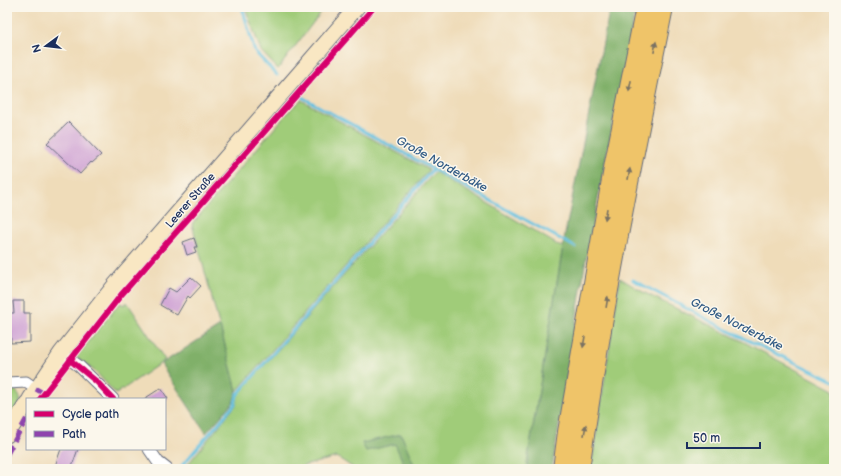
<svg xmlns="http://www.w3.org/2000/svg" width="841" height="476" font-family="'Balsamiq Sans',sans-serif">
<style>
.green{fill:#a0cc79;stroke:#5e7e6c}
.forest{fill:#80b069;stroke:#4e7064}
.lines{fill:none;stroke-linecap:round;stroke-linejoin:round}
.stream{stroke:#62c0e0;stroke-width:3}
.building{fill:#ca99d2}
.street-casing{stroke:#656c7e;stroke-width:13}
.secondary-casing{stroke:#656c7e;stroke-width:17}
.highway-casing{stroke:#656c7e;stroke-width:22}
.street{stroke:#fff;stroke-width:11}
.secondary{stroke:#f9e7c3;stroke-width:15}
.highway{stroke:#efc469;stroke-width:20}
.quiet{stroke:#8e44ad;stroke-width:5;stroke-dasharray:10 5;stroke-linecap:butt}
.cycleway-casing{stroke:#fbf7ec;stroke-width:8}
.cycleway{stroke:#d6006c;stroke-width:6}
.oneway{fill:#7a7263}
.labels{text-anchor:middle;stroke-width:3;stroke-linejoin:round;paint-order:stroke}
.street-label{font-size:11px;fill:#1b2f5e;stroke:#fbf7ec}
.water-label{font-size:12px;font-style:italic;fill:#305a85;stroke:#fbf7ec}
</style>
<rect width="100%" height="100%" fill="#fbf7ec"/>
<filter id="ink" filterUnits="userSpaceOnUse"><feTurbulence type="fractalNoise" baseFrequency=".025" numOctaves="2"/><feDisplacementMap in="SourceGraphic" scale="8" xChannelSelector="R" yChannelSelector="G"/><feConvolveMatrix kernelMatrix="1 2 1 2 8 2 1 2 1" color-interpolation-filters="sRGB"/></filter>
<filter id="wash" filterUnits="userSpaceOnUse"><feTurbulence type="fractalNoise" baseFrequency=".012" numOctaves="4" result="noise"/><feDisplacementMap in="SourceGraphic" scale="16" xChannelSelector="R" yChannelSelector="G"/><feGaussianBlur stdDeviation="0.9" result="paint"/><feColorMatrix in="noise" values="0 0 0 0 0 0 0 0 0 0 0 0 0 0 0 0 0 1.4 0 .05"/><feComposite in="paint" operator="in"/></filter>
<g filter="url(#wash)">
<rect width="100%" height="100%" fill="#efdcb9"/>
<!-- green -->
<path class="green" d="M 245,7 L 325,7 L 278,69 L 261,51 Z
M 301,100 L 429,170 L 237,391 L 192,224 L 291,109 Z
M 435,172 L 563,248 L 527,463 L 528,469 L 355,469 L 337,457 L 303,466 L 302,469 L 184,469 L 236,405 L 238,395 Z
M 620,278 L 643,292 L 740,340 L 834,390 L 834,461 L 824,469 L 591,469 Z
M 127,302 L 165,360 L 116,394 L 96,372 L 76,357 L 120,303 L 124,305 Z
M 7,387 C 14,388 22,394 20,402 C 18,410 11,418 7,425 Z"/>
<!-- forest -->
<path class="forest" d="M 610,7 L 636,7 L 586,259 L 552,469 L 528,469 L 527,463 L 565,234 Z
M 220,326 L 237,391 L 233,403 L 206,433 L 161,364 Z
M 401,434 L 416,469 L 406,469 L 395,444 L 366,451 L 362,443 Z"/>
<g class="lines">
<!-- stream -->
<path class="stream" d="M 242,7 L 255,52 L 277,75
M 300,96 L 575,247
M 633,280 L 737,335 L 834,381
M 179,469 L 235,404 L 237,395 L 433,169"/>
</g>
<g id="blocks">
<!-- building -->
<path class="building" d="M 69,122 L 101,155 L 92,163 L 91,162 L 80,174 L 47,143 Z
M 194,238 L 197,247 L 194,247 L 196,252 L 187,255 L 183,242 Z
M 191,277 L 201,286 L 190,298 L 188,296 L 177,315 L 160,305 L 169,288 L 176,292 Z
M 13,301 L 24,301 L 24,313 L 30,313 L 30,342 L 11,343 L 10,313 L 14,313 Z
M 161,388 L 168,399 L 144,399 Z
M 61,449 L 78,449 L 71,469 L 54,469 Z"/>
</g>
</g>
<g filter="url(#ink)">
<use href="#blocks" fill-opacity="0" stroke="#656c7e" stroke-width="1"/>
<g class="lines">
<defs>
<path id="street" d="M 61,353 L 79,366 L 113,399
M 7,383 L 26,382 L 36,389
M 149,449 L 158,462 L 167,469"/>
<path id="secondary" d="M 30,399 L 61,353 L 115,285 L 357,7
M 7,435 L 27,403"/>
<path id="highway" d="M 563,469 L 568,432 L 615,163 L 646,7
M 579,469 C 601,314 632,160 663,7"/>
</defs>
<!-- street casing -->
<use href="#street" class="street-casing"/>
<!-- secondary casing -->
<use href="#secondary" class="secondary-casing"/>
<!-- highway casing -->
<use href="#highway" class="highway-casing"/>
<!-- street -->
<use href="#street" class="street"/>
<!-- secondary -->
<use href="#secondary" class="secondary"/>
<!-- highway -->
<use href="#highway" class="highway"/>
<!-- quiet -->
<path class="quiet" d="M 36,389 L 43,393
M 7,454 L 27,418"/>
<defs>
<path id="cycleway" d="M 70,360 L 97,382 L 113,399
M 40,399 L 121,295 L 374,7"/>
</defs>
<!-- cycleway casing -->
<use href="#cycleway" class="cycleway-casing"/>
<!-- cycleway -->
<use href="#cycleway" class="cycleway"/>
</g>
<!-- one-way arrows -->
<defs><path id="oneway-solid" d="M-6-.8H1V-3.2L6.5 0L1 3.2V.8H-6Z"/></defs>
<g class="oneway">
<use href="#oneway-solid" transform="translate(655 47) rotate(-79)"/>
<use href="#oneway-solid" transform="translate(630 86) rotate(101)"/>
<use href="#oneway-solid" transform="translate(629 174) rotate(-80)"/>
<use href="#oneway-solid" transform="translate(606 214) rotate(100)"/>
<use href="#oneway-solid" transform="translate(607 302) rotate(-81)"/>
<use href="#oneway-solid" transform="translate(584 342) rotate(100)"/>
<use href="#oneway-solid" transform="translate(585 430) rotate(-80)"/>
</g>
</g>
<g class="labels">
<!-- street labels -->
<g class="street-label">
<text transform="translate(190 200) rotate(-49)" y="4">Leerer Straße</text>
</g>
<!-- water labels -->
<g class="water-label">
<text transform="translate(442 164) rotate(29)" y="4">Große Norderbäke</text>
<text transform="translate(737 324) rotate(27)" y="4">Große Norderbäke</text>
</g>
</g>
<!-- margin -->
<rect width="841" height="476" fill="none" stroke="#fbf7ec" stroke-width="24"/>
<!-- legend -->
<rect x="26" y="398" width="140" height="52" fill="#fbf7ec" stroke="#a1a7b3"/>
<rect x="34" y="411" width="20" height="6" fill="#d6006c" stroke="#a1a7b3"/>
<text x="62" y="418" font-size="12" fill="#1b2f5e">Cycle path</text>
<rect x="34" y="431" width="20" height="6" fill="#8e44ad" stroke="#a1a7b3"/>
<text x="62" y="438" font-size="12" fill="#1b2f5e">Path</text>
<!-- north arrow -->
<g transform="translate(46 46) rotate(255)" stroke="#fbf7ec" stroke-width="3" paint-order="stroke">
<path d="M0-3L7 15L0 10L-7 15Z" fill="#1b2f5e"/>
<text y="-6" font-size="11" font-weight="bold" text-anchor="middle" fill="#1b2f5e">N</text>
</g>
<!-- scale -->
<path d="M687 442v6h73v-6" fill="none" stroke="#1b2f5e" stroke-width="2"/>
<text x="693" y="442" font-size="12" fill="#1b2f5e" stroke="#fbf7ec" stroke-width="3" paint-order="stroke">50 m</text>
</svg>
